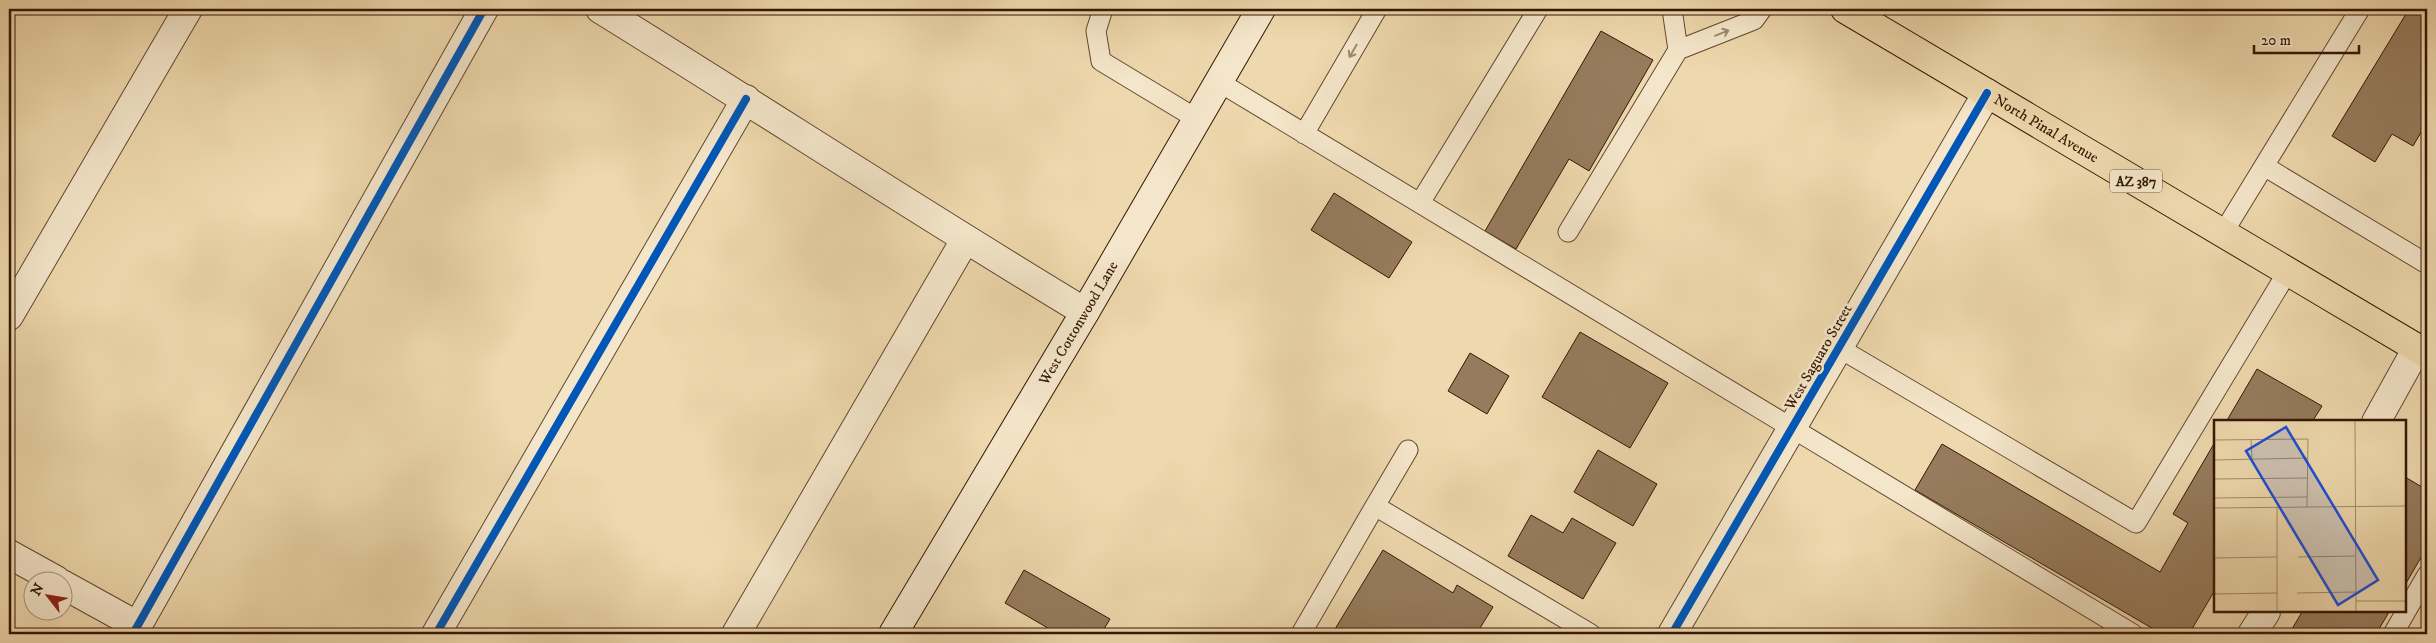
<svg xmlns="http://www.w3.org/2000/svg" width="2436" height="643" font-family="'IM FELL DW Pica',serif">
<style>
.building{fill:#967b5c;stroke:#361605}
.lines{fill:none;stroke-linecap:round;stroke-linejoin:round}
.lane-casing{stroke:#64462f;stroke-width:21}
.street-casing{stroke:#64462f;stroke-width:30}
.secondary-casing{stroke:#361605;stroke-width:30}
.primary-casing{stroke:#361605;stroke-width:30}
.lane{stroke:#f4e6ca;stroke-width:19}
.street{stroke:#f4e6ca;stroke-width:28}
.secondary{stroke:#f4e6ca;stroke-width:28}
.primary{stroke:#eed8ad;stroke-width:28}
.cycleway-casing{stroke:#f4e6ca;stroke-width:11}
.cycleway{stroke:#0057b8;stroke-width:8}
.oneway{stroke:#9e8871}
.labels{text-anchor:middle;stroke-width:5;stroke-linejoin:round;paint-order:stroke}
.shield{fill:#f4e6ca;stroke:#6f5440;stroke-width:1}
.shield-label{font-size:14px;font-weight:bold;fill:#361605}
.street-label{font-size:15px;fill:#361605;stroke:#f4e6ca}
.inset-road{fill:none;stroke:#a48a6a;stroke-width:1}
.view{fill:#1d4ed8;fill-opacity:0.15;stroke:#1d4ed8;stroke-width:2.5}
.inset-edge{fill:none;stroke:#361605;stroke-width:2.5}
</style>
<rect width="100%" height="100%" fill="#eed8ad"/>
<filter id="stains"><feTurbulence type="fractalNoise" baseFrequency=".004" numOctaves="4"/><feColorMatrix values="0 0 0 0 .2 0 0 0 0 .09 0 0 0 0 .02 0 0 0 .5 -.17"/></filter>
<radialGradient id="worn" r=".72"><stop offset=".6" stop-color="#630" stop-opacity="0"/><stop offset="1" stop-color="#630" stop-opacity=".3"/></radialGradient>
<!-- building -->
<path class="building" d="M 2409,9 L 2427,9 L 2427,122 L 2413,146 L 2392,134 L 2375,162 L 2332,136 Z
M 1601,31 L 1653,60 L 1589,171 L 1569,159 L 1516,249 L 1485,231 Z
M 1334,193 L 1412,242 L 1389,278 L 1311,230 Z
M 1580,332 L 1668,383 L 1630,448 L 1542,397 Z
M 1470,353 L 1509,376 L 1487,414 L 1448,391 Z
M 2257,369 L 2322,406 L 2312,422 L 2226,422 Z
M 2215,442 L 2215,590 L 2189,634 L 2162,634 L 1915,490 L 1942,444 L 2160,572 L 2188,523 L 2173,514 Z
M 1598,450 L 1657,484 L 1633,526 L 1574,492 Z
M 2405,477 L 2427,490 L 2427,547 L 2405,585 Z
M 1531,515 L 1563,533 L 1572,518 L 1616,543 L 1583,599 L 1508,556 Z
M 1383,550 L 1453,593 L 1457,585 L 1493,607 L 1480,628 L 1489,634 L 1343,634 L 1335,629 Z
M 1024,570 L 1110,619 L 1101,634 L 1058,634 L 1005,603 Z
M 2302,612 L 2389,612 L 2376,634 L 2289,634 Z"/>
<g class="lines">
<defs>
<path id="lane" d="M 1103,9 L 1096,31 L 1101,61 L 1197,119
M 1672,9 L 1678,50
M 1219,82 L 2133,634
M 1304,134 L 1377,9
M 2264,166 L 2360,9
M 1420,203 L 1538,9
M 1568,232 L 1678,50 L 1754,20 L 1762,9
M 2223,233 L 2264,166 L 2427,264
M 1839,348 L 2136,523 L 2288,271
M 1375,506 L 1408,450
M 1306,634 L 1302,632 L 1375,506 L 1591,634
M 2393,634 L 2427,575"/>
<path id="street" d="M 600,9 C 762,109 922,214 1085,312
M 9,316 L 188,9
M 2376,422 L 2417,348
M 9,554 L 56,580
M 62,584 L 138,626
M 133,634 L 484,9
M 436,634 L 746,99
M 736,634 L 965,240
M 1672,634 L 1987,93
M 2252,634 L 2266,612"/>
<g id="secondary">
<path id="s1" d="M 893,634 L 1085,312 L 1261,9"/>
</g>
<g id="primary">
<path id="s2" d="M 1845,9 L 2427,354"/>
</g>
</defs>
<!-- lane casing -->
<use href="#lane" class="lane-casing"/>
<!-- street casing -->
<use href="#street" class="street-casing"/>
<!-- secondary casing -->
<use href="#secondary" class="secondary-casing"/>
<!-- primary casing -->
<use href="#primary" class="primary-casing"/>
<!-- lane -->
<use href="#lane" class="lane"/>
<!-- street -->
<use href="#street" class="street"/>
<!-- secondary -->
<use href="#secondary" class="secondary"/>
<!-- primary -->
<use href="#primary" class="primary"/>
<defs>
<path id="cycleway" d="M 133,634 L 484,9
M 436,634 L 746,99
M 1672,634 L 1987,93"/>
</defs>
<!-- cycleway casing -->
<use href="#cycleway" class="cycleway-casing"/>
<!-- cycleway -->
<use href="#cycleway" class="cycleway"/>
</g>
<!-- one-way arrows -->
<defs><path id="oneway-shaft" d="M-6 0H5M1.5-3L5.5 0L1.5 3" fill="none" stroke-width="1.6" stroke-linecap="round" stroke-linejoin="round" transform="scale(1.25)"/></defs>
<g class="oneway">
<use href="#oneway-shaft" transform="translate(1722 33) rotate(-22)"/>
<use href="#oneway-shaft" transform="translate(1353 51) rotate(120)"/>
</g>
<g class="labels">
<!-- shield labels -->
<rect class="shield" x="2110" y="169.5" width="52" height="23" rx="4"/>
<g class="shield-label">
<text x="2136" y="186">AZ 387</text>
</g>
<!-- street labels -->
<g class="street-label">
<text dy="5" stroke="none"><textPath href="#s2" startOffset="234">North Pinal Avenue</textPath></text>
<text dy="5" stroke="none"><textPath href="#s1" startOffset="362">West Cottonwood Lane</textPath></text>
<text transform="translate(1818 357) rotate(-60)" y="5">West Saguaro Street</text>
</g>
</g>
<!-- overview -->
<g transform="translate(2214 420)">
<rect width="192" height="192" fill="#eed8ad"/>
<path class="inset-road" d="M 141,0 L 142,192M 0,20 L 94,19 L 93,87M 37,20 L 38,39M 0,40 L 94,38M 0,59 L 94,58M 0,78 L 93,77M 0,88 L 193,86M 63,88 L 63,192M 84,137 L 141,136M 0,138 L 63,137M 83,173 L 142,172M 0,174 L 63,173M 142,181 L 193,181"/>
<path class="view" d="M 72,7 L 164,160 L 124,185 L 32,31 Z"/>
<rect width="192" height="192" class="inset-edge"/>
</g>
<!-- margin -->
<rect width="2436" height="643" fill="none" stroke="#eed8ad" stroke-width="30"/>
<rect x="10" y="10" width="2416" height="623" fill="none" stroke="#361605" stroke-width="2.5"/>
<rect x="15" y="15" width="2406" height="613" fill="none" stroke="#361605"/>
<!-- north arrow -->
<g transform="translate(48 596) rotate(301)"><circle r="24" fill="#f4e6ca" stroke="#a8937b"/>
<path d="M0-4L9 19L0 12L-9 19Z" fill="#8f2418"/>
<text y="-8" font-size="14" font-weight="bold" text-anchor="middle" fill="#361605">N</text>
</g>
<!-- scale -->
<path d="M2254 45v8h105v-8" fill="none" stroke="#361605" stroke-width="2.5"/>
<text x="2261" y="45" font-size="15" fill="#361605" stroke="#f4e6ca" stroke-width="4" paint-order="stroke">20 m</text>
<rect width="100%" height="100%" filter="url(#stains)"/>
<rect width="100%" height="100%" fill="url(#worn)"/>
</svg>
